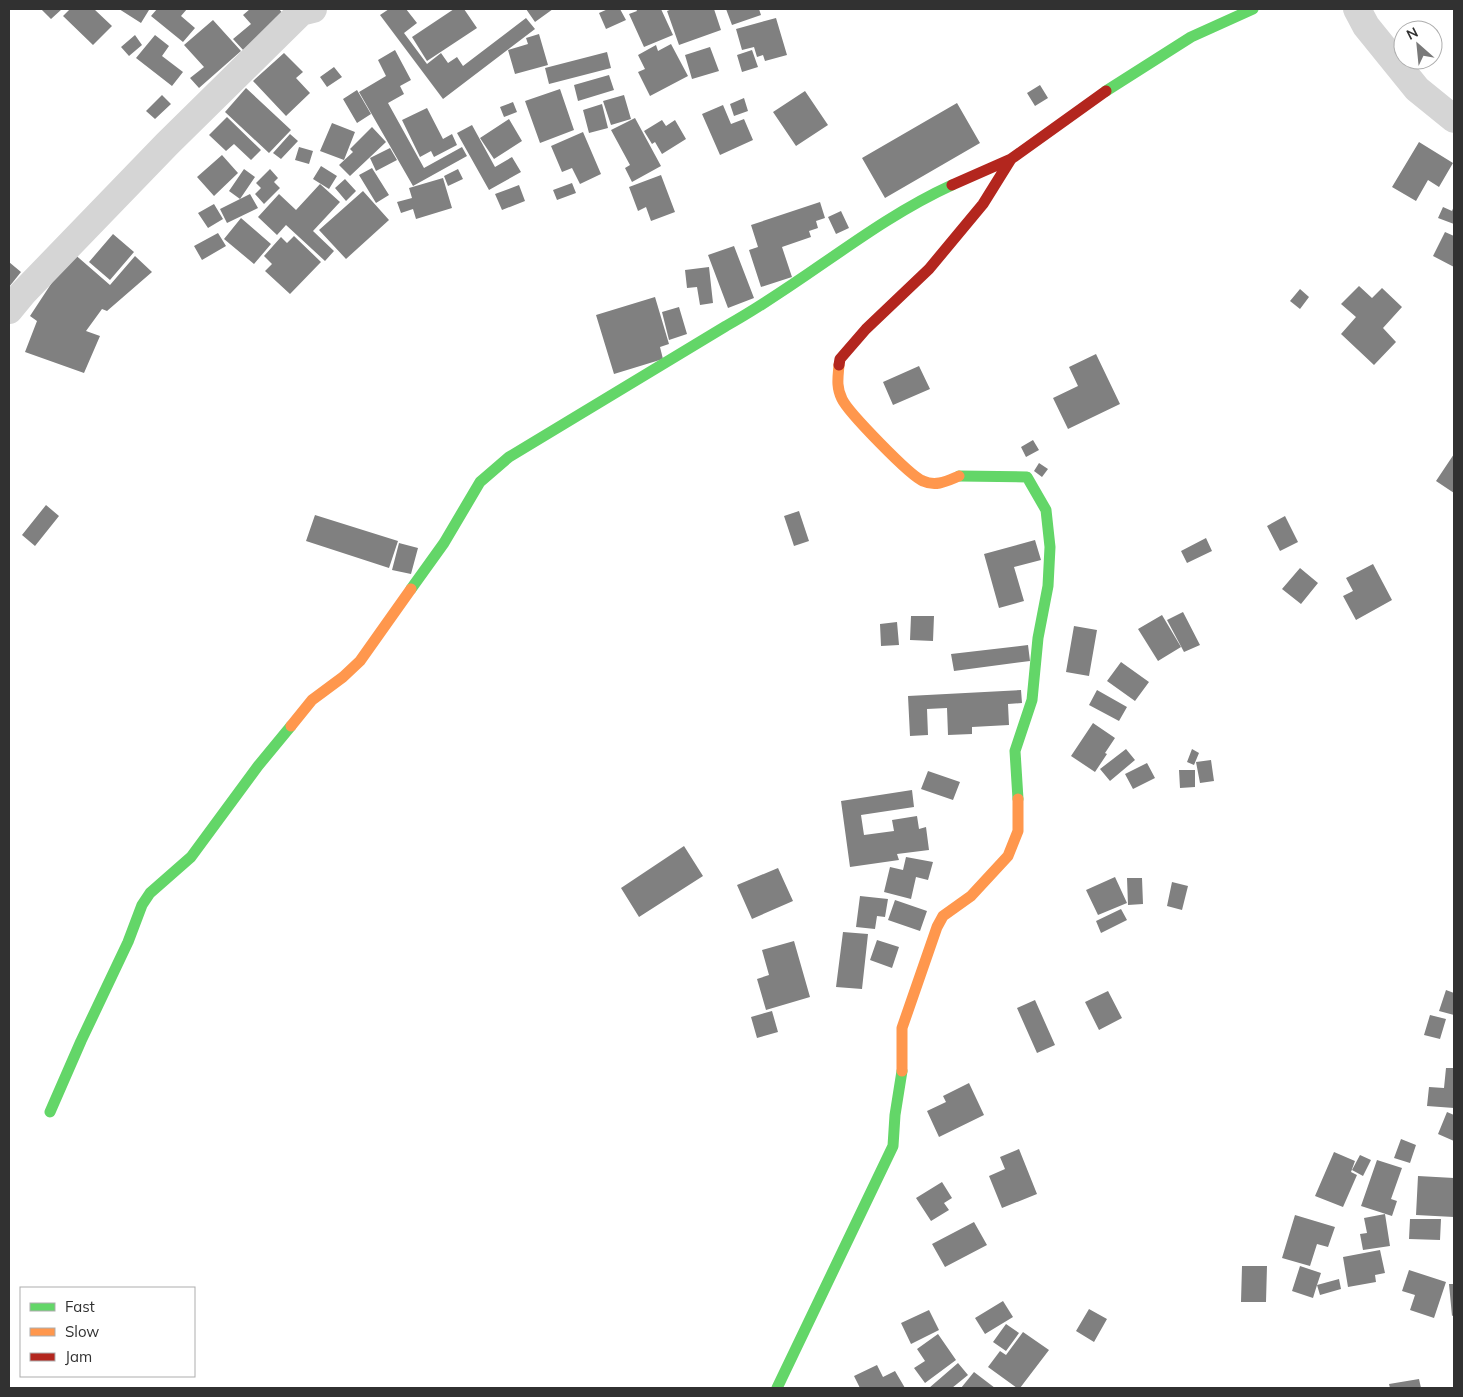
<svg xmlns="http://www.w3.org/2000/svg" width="1463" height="1397" font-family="Mulish,sans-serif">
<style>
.building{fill:#808080}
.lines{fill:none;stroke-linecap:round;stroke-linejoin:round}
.street{stroke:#d5d5d5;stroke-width:28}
.fast{stroke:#63d668;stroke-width:11}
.slow{stroke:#ff974d;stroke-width:11}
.jam{stroke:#b3261e;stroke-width:11}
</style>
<rect width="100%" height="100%" fill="#fff"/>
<!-- building -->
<path class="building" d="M 41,9 L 62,9 L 51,19 Z
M 70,9 L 94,9 L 112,26 L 93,45 L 63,16 Z
M 119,9 L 147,9 L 149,10 L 141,23 Z
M 157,9 L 187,9 L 181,16 L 195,28 L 183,42 L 151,16 Z
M 250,9 L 279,9 L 285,16 L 244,51 L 233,39 L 251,24 L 243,15 Z
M 389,9 L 406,9 L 417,23 L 404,33 L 427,64 L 441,53 L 448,63 L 457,57 L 463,66 L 526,18 L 535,29 L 443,99 L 380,15 Z
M 454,9 L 464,9 L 477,28 L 427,61 L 412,37 Z
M 526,9 L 553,9 L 535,22 Z
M 608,9 L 620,9 L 626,20 L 606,29 L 599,13 Z
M 636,9 L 661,9 L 673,35 L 644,47 L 629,14 L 637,11 Z
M 672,9 L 714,9 L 721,30 L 679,45 L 667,11 Z
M 726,9 L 759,9 L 761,15 L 732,25 Z
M 776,18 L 787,55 L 765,61 L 763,55 L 757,57 L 754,47 L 742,50 L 736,29 Z
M 213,20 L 241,51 L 199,88 L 190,78 L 204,67 L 184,45 Z
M 539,34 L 548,65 L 515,74 L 508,50 L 528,44 L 526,38 Z
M 135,35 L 142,45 L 129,56 L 121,47 Z
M 155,35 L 169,46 L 162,56 L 183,72 L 172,86 L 136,58 Z
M 671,44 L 688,76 L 650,96 L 638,72 L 645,69 L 638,55 L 656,45 L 658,51 Z
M 710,47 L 719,71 L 692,79 L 685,55 Z
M 395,50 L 411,80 L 400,86 L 404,94 L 388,103 L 424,168 L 462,147 L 467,156 L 413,186 L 359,92 L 386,76 L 378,60 Z
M 752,50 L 758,67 L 742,72 L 737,55 Z
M 607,52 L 611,68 L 549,84 L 545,68 Z
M 284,53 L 303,72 L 296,78 L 310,93 L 286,116 L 253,81 Z
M 334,67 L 342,77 L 327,87 L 320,77 Z
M 609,75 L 614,90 L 578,101 L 574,85 Z
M 1040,85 L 1048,98 L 1035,106 L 1027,93 Z
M 246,88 L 291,130 L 269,153 L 225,112 Z
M 560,89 L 574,130 L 540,143 L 525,101 Z
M 357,90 L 371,114 L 357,123 L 343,99 Z
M 805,91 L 828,125 L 796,146 L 773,112 Z
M 162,95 L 171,104 L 155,119 L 146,111 Z
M 624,95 L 631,119 L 611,125 L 603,101 Z
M 744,98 L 748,111 L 734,116 L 730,104 Z
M 513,102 L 517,112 L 504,117 L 500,107 Z
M 957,103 L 980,143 L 885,198 L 862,158 Z
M 602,104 L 608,128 L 589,133 L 583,110 Z
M 723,105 L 731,124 L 744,119 L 753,140 L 720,155 L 702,114 Z
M 427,108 L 443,139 L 452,134 L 457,145 L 434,157 L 431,151 L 420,157 L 402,120 Z
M 227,117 L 261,150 L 251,160 L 234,144 L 226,151 L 209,135 Z
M 635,118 L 661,166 L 632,182 L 625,168 L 630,165 L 611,130 Z
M 509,119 L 522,141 L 494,159 L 480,138 Z
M 662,120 L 666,126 L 675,120 L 686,139 L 662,154 L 655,142 L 652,144 L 644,131 Z
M 332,123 L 355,132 L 344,160 L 320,151 Z
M 472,125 L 495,167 L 512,157 L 521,172 L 489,190 L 457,133 Z
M 372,127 L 386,142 L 350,176 L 339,165 L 353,152 L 350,149 Z
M 583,132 L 601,174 L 580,184 L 572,168 L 562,172 L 551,146 Z
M 290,134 L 298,141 L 281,159 L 273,153 Z
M 1419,142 L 1453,163 L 1439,187 L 1428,180 L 1416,201 L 1392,187 Z
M 299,147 L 313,151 L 309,164 L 295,160 Z
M 390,148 L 397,160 L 376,171 L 370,158 Z
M 222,155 L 238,173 L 214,196 L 197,177 Z
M 321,166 L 337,176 L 329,189 L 313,179 Z
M 372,168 L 389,195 L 376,203 L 359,175 Z
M 244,169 L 255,177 L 240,199 L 229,191 Z
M 270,169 L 278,178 L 274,182 L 280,188 L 264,204 L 255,194 L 261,188 L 256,183 Z
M 458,169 L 463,179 L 448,186 L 444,176 Z
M 661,175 L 675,212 L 651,221 L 646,207 L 638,211 L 629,187 Z
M 443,178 L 452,208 L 416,219 L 413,209 L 401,213 L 397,202 L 412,198 L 409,188 Z
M 345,179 L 356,191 L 346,201 L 335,188 Z
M 572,183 L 576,193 L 557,200 L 553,190 Z
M 320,184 L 340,202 L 313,231 L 334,251 L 325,261 L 286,225 L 277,235 L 258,217 L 279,194 L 296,210 Z
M 519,185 L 525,201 L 502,210 L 495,194 Z
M 363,191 L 389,220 L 346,259 L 319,230 Z
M 250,194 L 258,208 L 227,223 L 220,209 Z
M 820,202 L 825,218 L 816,221 L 818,228 L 809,231 L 811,237 L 782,247 L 792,277 L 761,287 L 749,250 L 758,247 L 751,225 Z
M 214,204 L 223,219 L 208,228 L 198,213 Z
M 1454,206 L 1454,224 L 1438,218 L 1443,207 L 1452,211 Z
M 841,211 L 849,228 L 836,234 L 828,217 Z
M 241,218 L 271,244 L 254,264 L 224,239 Z
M 1445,232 L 1454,236 L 1454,267 L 1433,256 Z
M 218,233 L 226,246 L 202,260 L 194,246 Z
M 113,234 L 134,252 L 110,280 L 89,262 Z
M 294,236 L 321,262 L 290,294 L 265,271 L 272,264 L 264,256 L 281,237 L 287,243 Z
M 734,246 L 754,298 L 728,308 L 708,255 Z
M 72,252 L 110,285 L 135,256 L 152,272 L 107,311 L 102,309 L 86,331 L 100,336 L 84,373 L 25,352 L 37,321 L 30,316 Z
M 9,262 L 21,272 L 9,287 Z
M 709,267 L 713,303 L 700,305 L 697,287 L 687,288 L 685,270 Z
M 1359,286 L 1372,298 L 1382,288 L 1402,307 L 1383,328 L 1396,342 L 1374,365 L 1341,334 L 1356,317 L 1341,304 Z
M 1300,289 L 1309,297 L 1300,309 L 1290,301 Z
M 655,297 L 669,344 L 660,347 L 663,359 L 614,374 L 596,315 Z
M 679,307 L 687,334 L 669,340 L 662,312 Z
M 1096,354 L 1120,404 L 1068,429 L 1053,398 L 1078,386 L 1069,367 Z
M 919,366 L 930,389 L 893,405 L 883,382 Z
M 1033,440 L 1039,450 L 1026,457 L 1021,447 Z
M 1454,454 L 1454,493 L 1436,481 Z
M 1039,463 L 1048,469 L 1042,477 L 1034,471 Z
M 46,505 L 59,516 L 35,546 L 22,535 Z
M 799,511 L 809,541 L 794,546 L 784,516 Z
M 315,515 L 398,541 L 389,568 L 306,541 Z
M 1285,516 L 1298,542 L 1280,551 L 1267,526 Z
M 1206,538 L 1212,551 L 1187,563 L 1181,551 Z
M 1035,540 L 1041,560 L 1014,567 L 1024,601 L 999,608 L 984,554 Z
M 399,543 L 418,548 L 411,574 L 392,570 Z
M 1373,564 L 1392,600 L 1356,620 L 1343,596 L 1353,591 L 1346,578 Z
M 1300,568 L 1318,583 L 1301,604 L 1282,589 Z
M 1183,612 L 1200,645 L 1184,652 L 1167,620 Z
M 1162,615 L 1181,647 L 1158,661 L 1138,629 Z
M 911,616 L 934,616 L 933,641 L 910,640 Z
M 897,622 L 899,645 L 881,646 L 880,624 Z
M 1074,626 L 1097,630 L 1089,676 L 1066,672 Z
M 1028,645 L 1030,661 L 954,671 L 951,654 Z
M 1121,662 L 1149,682 L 1135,701 L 1107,681 Z
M 1021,690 L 1022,703 L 1008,704 L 1009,725 L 972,727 L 972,734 L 948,735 L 947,708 L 927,709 L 928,735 L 910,736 L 908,696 Z
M 1097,690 L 1127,707 L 1119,721 L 1089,705 Z
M 1093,723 L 1115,738 L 1105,753 L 1107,754 L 1095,772 L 1071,756 Z
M 1126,749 L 1135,760 L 1110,781 L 1100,769 Z
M 1192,749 L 1199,753 L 1194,765 L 1187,762 Z
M 1211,760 L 1214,781 L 1200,783 L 1196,762 Z
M 1147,763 L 1155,778 L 1133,789 L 1125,774 Z
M 1179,770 L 1195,770 L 1195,787 L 1180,788 Z
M 928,771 L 960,782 L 953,800 L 921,789 Z
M 912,790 L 914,807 L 861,815 L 864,835 L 894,831 L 892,820 L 917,816 L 919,829 L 926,827 L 929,850 L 897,854 L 899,860 L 850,867 L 841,801 Z
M 684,846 L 703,876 L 639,917 L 621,888 Z
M 906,857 L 933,862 L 928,880 L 916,877 L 911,899 L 884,892 L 890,867 L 903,870 Z
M 778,868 L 793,901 L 752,919 L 737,885 Z
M 1115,877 L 1127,903 L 1098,915 L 1086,890 Z
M 1127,878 L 1142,878 L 1143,904 L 1128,905 Z
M 1172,882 L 1188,886 L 1182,910 L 1167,906 Z
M 860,896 L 888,899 L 885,917 L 877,916 L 875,929 L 856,927 Z
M 895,900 L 927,911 L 920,931 L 888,920 Z
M 1121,909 L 1127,920 L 1101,933 L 1096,921 Z
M 843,932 L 868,934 L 862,989 L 836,987 Z
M 877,940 L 899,947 L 892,968 L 870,960 Z
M 794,941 L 810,997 L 766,1010 L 757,979 L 769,975 L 762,950 Z
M 1446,990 L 1454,993 L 1454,1015 L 1439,1011 Z
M 1108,991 L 1122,1018 L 1099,1030 L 1085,1002 Z
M 1035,1000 L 1055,1045 L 1037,1053 L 1017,1008 Z
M 772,1011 L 778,1032 L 757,1038 L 751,1017 Z
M 1430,1015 L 1446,1019 L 1440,1039 L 1424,1035 Z
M 1446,1068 L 1454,1068 L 1454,1108 L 1427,1106 L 1429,1087 L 1444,1088 Z
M 969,1083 L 984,1115 L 939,1137 L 927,1111 L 946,1102 L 943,1096 Z
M 1447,1112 L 1454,1115 L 1454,1141 L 1438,1134 Z
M 1401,1139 L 1416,1145 L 1410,1163 L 1394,1158 Z
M 1019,1149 L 1037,1194 L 1002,1208 L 989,1176 L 1005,1169 L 1000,1157 Z
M 1334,1152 L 1355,1161 L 1351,1172 L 1357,1175 L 1343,1207 L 1315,1196 Z
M 1360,1155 L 1371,1160 L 1363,1176 L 1352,1170 Z
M 1377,1160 L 1402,1168 L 1391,1199 L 1397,1201 L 1392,1216 L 1361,1206 Z
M 1418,1176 L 1454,1178 L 1454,1217 L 1416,1215 Z
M 942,1182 L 952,1198 L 944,1203 L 949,1210 L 931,1221 L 916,1198 Z
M 1385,1214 L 1390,1246 L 1363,1250 L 1360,1234 L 1367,1233 L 1364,1218 Z
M 1295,1215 L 1335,1227 L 1328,1247 L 1317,1244 L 1310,1266 L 1282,1258 Z
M 1410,1219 L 1441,1219 L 1440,1240 L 1409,1239 Z
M 974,1222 L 987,1245 L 945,1267 L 932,1244 Z
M 1380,1250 L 1385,1273 L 1375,1275 L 1376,1282 L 1348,1287 L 1343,1257 Z
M 1242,1266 L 1267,1266 L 1266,1302 L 1241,1302 Z
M 1300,1266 L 1321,1273 L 1317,1285 L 1339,1279 L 1341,1289 L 1320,1295 L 1317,1285 L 1313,1298 L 1292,1291 Z
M 1409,1270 L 1446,1282 L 1434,1318 L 1410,1310 L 1415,1295 L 1402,1291 Z
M 1449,1284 L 1454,1284 L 1454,1315 L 1452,1316 Z
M 1003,1301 L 1013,1317 L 985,1334 L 975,1318 Z
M 1089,1309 L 1107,1319 L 1094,1342 L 1076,1331 Z
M 929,1310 L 939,1330 L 911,1344 L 901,1323 Z
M 1006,1324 L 1019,1333 L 1006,1351 L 993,1342 Z
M 1023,1332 L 1049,1350 L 1020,1388 L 1017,1388 L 988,1367 L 1000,1351 L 1006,1355 Z
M 938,1334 L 956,1360 L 925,1383 L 914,1368 L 925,1361 L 917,1349 Z
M 958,1363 L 968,1375 L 952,1388 L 929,1388 Z
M 877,1365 L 883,1377 L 895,1371 L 905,1388 L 860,1388 L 854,1376 Z
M 974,1372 L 995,1388 L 961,1388 Z
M 1419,1379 L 1421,1388 L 1390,1388 L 1389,1384 Z"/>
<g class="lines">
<!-- street -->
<path class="street" d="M 1357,9 L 1366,26 L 1417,89 L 1454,119
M 9,310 L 23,293 L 167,144 L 301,12 L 313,9"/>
<!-- fast -->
<path class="fast" d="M 1106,91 L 1191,37 L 1253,9
M 959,476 L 1027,477 L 1046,510 L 1050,547 L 1048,586 L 1038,638 L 1032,700 L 1015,751 L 1018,799
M 411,589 L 444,543 L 480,482 L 509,457 L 726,326 C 804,283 871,222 952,185
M 50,1112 L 81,1041 L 128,942 L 142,905 L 150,893 L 191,857 L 258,766 L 291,726
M 777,1388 L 893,1146 L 895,1115 L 902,1071"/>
<!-- slow -->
<path class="slow" d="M 839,365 C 838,377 836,387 842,399 C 848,412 910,476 923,481 C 936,487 947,481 959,476
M 291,726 L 312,700 L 343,677 L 360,661 L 411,589
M 902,1071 L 902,1028 L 937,927 L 943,916 L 971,896 L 1008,856 L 1018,831 L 1018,799"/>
<!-- jam -->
<path class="jam" d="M 952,185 L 1011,159 L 1106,91
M 839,365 L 840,359 L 866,329 L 929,269 L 983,204 L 1011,159"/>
</g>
<!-- border -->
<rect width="1463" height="1397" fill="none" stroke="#313131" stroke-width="20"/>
<!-- legend -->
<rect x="20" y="1287" width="175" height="90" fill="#ffffff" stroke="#adadad"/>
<rect x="30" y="1303" width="25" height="8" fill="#63d668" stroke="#adadad"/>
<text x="65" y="1312" font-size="15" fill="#313131">Fast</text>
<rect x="30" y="1328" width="25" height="8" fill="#ff974d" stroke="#adadad"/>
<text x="65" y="1337" font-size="15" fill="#313131">Slow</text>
<rect x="30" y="1353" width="25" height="8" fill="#b3261e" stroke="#adadad"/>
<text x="65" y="1362" font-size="15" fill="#313131">Jam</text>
<!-- north arrow -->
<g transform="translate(1418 45) rotate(333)"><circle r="24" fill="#ffffff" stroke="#adadad"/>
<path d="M0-4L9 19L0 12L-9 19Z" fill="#797979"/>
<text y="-8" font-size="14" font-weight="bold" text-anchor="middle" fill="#313131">N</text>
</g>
</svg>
